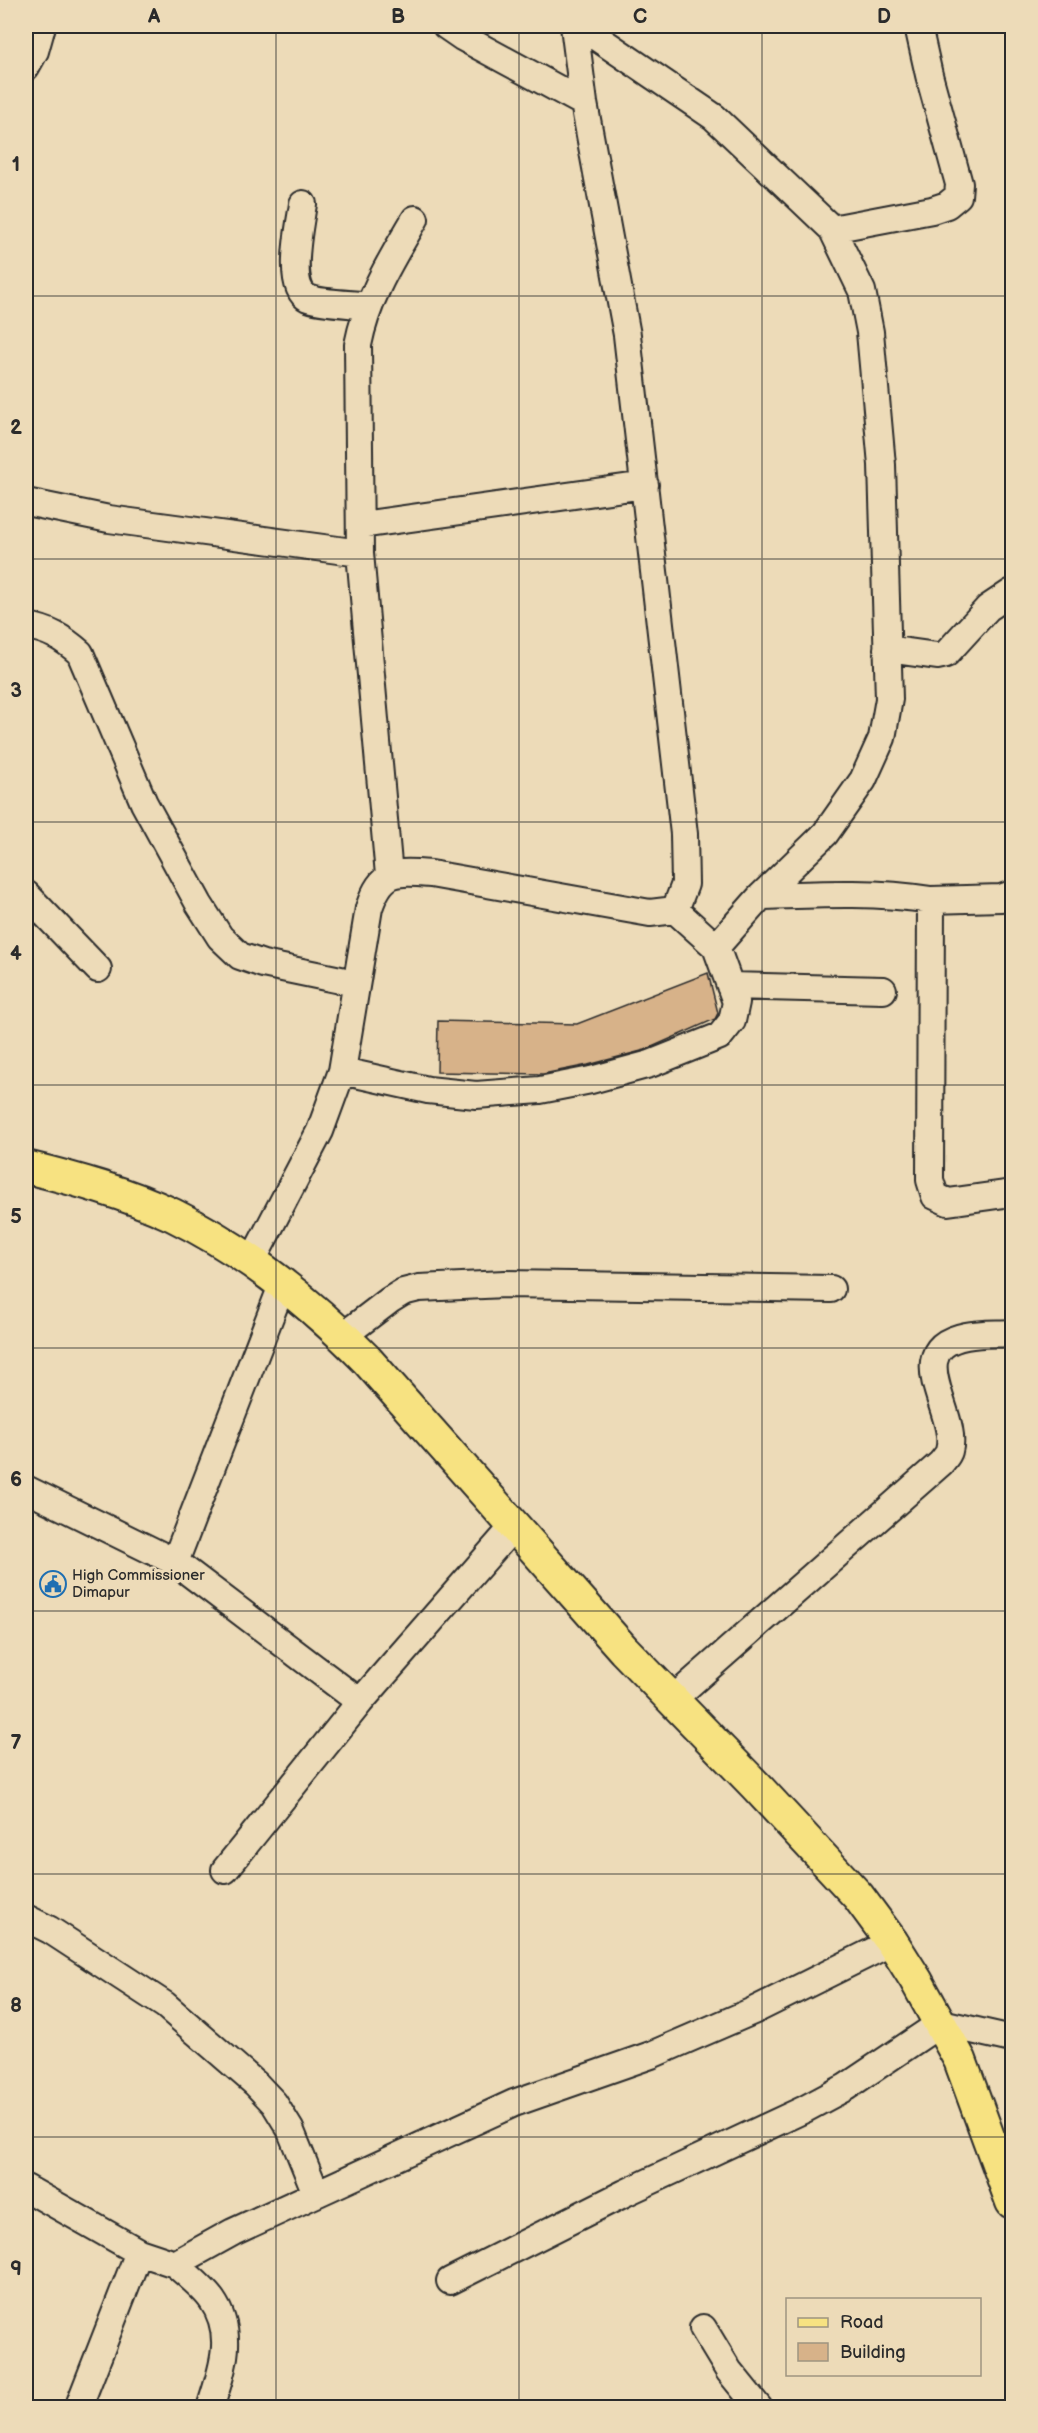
<svg xmlns="http://www.w3.org/2000/svg" width="1038" height="2433" font-family="'Balsamiq Sans',sans-serif">
<style>
.building{fill:#d7b289;stroke:#2b2b2b;stroke-width:1.5}
.lines{fill:none;stroke-linecap:round;stroke-linejoin:round}
.minor-casing{stroke:#2b2b2b;stroke-width:30}
.major-casing{stroke:#2b2b2b;stroke-width:36}
.minor{stroke:#eddbb8;stroke-width:26}
.major{stroke:#f7e281;stroke-width:32}
.grid{fill:none;stroke:#2b2b2b;stroke-width:1.5;stroke-opacity:0.55}
.labels{text-anchor:middle;stroke-width:6;stroke-linejoin:round;paint-order:stroke}
.poi-label{font-size:15px;fill:#2b2b2b;stroke:#eddbb8;text-anchor:start}
.neatline{fill:none;stroke:#2b2b2b;stroke-width:2}
.grid-label{font-size:20px;text-anchor:middle;font-weight:bold;fill:#2b2b2b}
</style>
<rect width="100%" height="100%" fill="#eddbb8"/>
<filter id="ink" filterUnits="userSpaceOnUse"><feTurbulence type="fractalNoise" baseFrequency=".0167" numOctaves="2"/><feDisplacementMap in="SourceGraphic" scale="12" xChannelSelector="R" yChannelSelector="G"/><feConvolveMatrix kernelMatrix="1 2 1 2 8 2 1 2 1" color-interpolation-filters="sRGB"/></filter>
<g filter="url(#ink)">
<!-- building -->
<path class="building" d="M 708,973 L 718,1013 L 715,1019 L 645,1050 L 588,1065 L 543,1074 L 437,1072 L 438,1021 L 577,1024 Z"/>
<g class="lines">
<defs>
<path id="minor" d="M 446,26 L 462,37 L 584,103
M 580,26 L 714,117 L 832,229 L 862,291 L 870,332 L 882,465 L 889,699 L 882,738 L 863,780 L 825,834 L 761,896 L 716,947
M 26,67 L 35,51 L 42,26
M 303,204 C 300,225 286,287 308,298 C 319,303 355,304 369,306
M 832,229 L 932,210 L 947,205 L 958,196 L 959,184 L 929,75 L 918,26
M 26,502 L 109,519 L 360,553 L 389,875
M 361,525 L 645,485
M 360,553 L 358,345 C 367,298 391,260 415,219
M 26,626 C 48,629 63,638 80,653 L 144,803 L 199,904 L 220,937 L 240,956 L 263,964 L 355,983
M 887,649 L 937,656 L 946,654 L 988,608 L 1012,592
M 26,894 L 98,969
M 1012,894 L 1001,898 L 931,900 L 930,1180 L 935,1196 L 948,1202 L 1012,1193
M 761,896 C 819,894 874,891 931,900
M 730,986 L 883,990
M 342,1071 L 428,1090 L 476,1095 L 540,1090 L 591,1080 L 650,1064 L 720,1036 L 732,1021 L 736,1002 L 716,947 L 675,910
M 252,1261 L 320,1131 L 342,1071 L 369,908 C 382,870 395,871 431,874 L 650,913 L 675,910 L 685,884 L 684,834 L 627,335 L 584,103 L 574,26
M 283,1283 L 175,1562 L 360,1702
M 343,1336 L 390,1300 L 403,1292 L 419,1288 L 505,1284 L 831,1289
M 26,1489 L 175,1562
M 673,1699 L 941,1463 C 944,1459 948,1455 949,1451 C 960,1414 898,1349 966,1336 C 981,1333 997,1334 1012,1333
M 225,1870 L 360,1702 L 514,1526
M 26,1918 L 50,1930 L 165,2005 L 256,2084 L 274,2103 L 290,2129 L 316,2193
M 26,2188 L 139,2252 L 175,2264 L 233,2232 L 514,2103 L 651,2055 L 753,2011 L 892,1942
M 175,2264 C 187,2275 203,2287 212,2300 C 236,2334 222,2371 210,2408
M 450,2281 L 625,2193 L 805,2109 L 846,2087 L 941,2023 L 1012,2039
M 703,2328 L 729,2371 L 759,2408
M 80,2403 L 139,2252"/>
<path id="major" d="M 26,1167 C 75,1179 126,1193 173,1215 C 246,1251 309,1301 366,1359 L 624,1650 L 756,1786 L 858,1896 L 892,1942 L 916,1980 L 960,2060 L 1012,2202"/>
</defs>
<!-- minor casing -->
<use href="#minor" class="minor-casing"/>
<!-- major casing -->
<use href="#major" class="major-casing"/>
<!-- minor -->
<use href="#minor" class="minor"/>
<!-- major -->
<use href="#major" class="major"/>
</g>
</g>
<!-- grid -->
<path class="grid" d="M 276,26 L 276,2408M 519,26 L 519,2408M 762,26 L 762,2408M 26,296 L 1012,296M 26,559 L 1012,559M 26,822 L 1012,822M 26,1085 L 1012,1085M 26,1348 L 1012,1348M 26,1611 L 1012,1611M 26,1874 L 1012,1874M 26,2137 L 1012,2137"/>
<!-- icons -->
<defs>
<symbol id="civic-ring" viewBox="-11 -11 22 22"><circle r="9.5" fill="#eddbb8" stroke="#1f6fb2" stroke-width="1.5"/><path d="M-.6-6.5H3V-4.5H.6V-3L4-1V1h2V6H-6V1h2V-1L-.6-3ZM-1.2 2.5V6h2.4V2.5Z" fill="#1f6fb2"/></symbol>
</defs>
<g fill-rule="evenodd">
<use href="#civic-ring" x="38" y="1569" width="30" height="30"/>
</g>
<g class="labels">
<!-- poi labels -->
<g class="poi-label">
<text x="72" y="1580">High Commissioner<tspan x="72" dy="17">Dimapur</tspan></text>
</g>
</g>
<!-- margin -->
<rect width="1038" height="2433" fill="none" stroke="#eddbb8" stroke-width="66"/>
<!-- legend -->
<rect x="786" y="2298" width="195" height="78" fill="#eddbb8" stroke="#9f9580" stroke-width="1.5"/>
<rect x="798" y="2318" width="30" height="9" fill="#f7e281" stroke="#9f9580" stroke-width="1.5"/>
<text x="840" y="2328" font-size="18" fill="#2b2b2b">Road</text>
<rect x="798" y="2343" width="30" height="18" fill="#d7b289" stroke="#9f9580" stroke-width="1.5"/>
<text x="840" y="2358" font-size="18" fill="#2b2b2b">Building</text>
<rect x="33" y="33" width="972" height="2367" class="neatline"/>
<g class="grid-label">
<text x="154" y="23">A</text>
<text x="398" y="23">B</text>
<text x="640" y="23">C</text>
<text x="884" y="23">D</text>
<text x="16" y="171">1</text>
<text x="16" y="434">2</text>
<text x="16" y="697">3</text>
<text x="16" y="960">4</text>
<text x="16" y="1223">5</text>
<text x="16" y="1486">6</text>
<text x="16" y="1749">7</text>
<text x="16" y="2012">8</text>
<text x="16" y="2275">9</text>
</g>
</svg>
